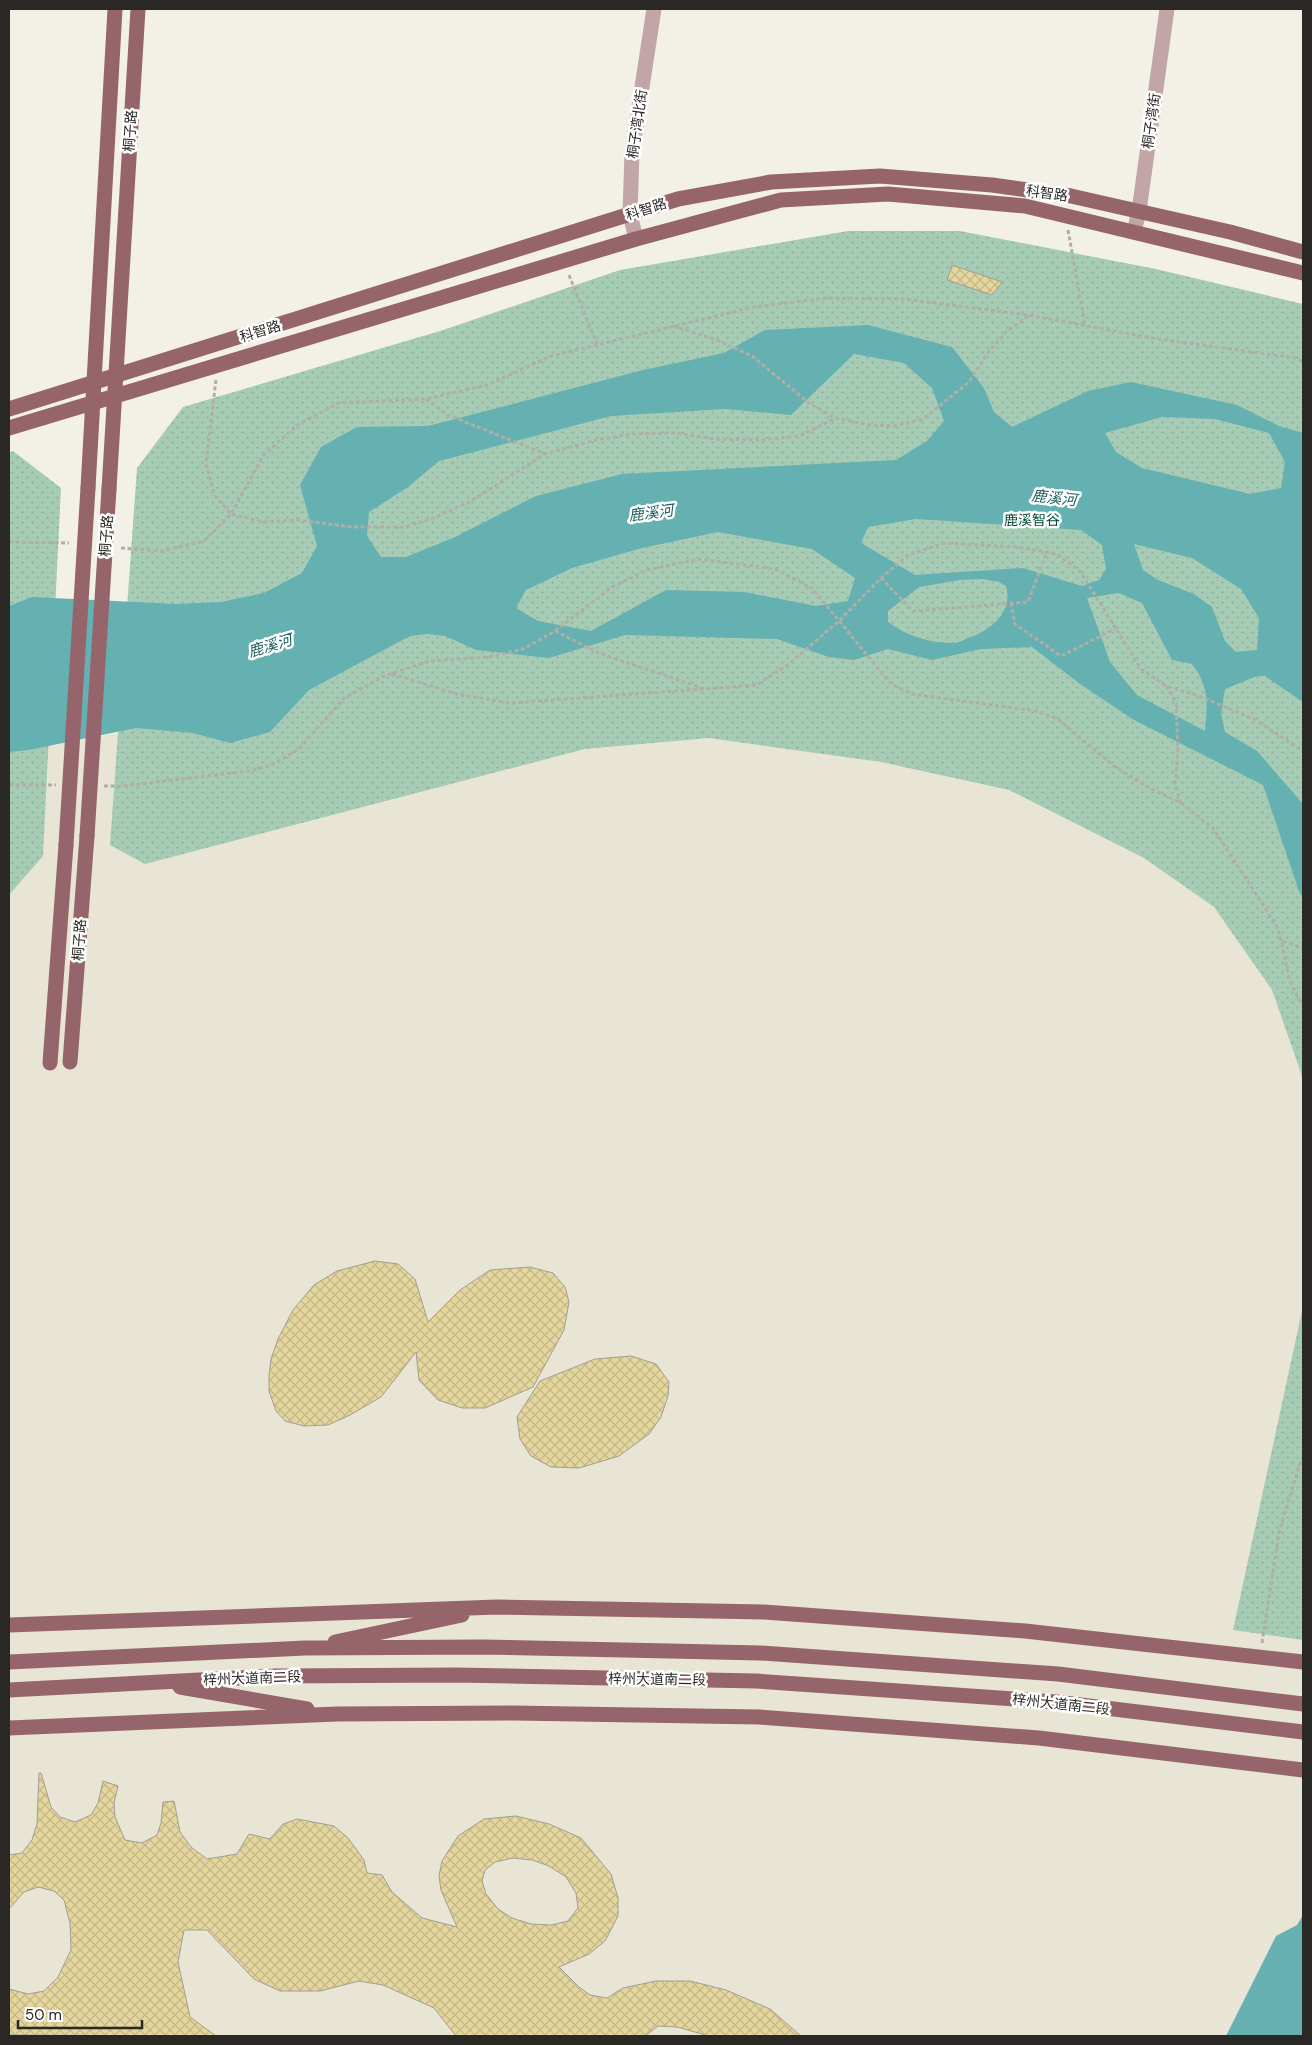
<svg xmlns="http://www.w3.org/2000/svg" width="1312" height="2045" font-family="'DM Sans','Noto Sans SC',sans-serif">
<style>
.built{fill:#e9e5d4}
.park{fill:url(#park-dots)}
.water{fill:#65b0b1;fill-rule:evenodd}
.building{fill:url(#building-cross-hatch);stroke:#a09e95;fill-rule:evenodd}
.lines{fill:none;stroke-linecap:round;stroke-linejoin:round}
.path{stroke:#b0afa7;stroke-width:3;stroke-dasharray:4 2.5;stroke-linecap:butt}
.minor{stroke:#c1a5a7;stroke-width:15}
.major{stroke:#96656b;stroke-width:15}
.major-bridge{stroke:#96656b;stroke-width:15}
.labels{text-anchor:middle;stroke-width:5;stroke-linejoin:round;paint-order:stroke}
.street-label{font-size:14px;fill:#292825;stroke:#fff}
.park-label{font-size:14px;fill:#004c2f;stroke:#fff}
.water-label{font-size:15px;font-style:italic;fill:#1f5e5f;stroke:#fff}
</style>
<defs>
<pattern id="park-dots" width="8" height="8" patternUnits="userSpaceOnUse" patternTransform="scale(1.25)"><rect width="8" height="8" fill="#a6ccb6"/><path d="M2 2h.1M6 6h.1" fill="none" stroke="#8faf9c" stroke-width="1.8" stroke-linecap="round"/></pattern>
<pattern id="building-cross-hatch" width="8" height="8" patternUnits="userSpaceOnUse" patternTransform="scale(1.25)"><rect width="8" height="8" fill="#e4d69d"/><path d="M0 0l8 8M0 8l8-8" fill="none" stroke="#c4b887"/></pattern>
</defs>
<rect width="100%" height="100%" fill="#f3f1e7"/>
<!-- built -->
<path class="built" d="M 625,635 L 1303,896 L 1303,1915 L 1297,1925 L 1276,1936 L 1226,2036 L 9,2036 L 9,752 L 29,750 Z"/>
<!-- park -->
<path class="park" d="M 848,231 L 960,231 L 1156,269 L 1303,304 L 1303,1085 L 1301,1073 L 1272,990 L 1214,907 L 1144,858 L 1009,790 L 881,762 L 709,738 L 585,749 L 145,864 L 110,845 L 137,468 L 183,407 L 440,331 L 620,270 Z
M 13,451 L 61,488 L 43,856 L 9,895 L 9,453 Z
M 1303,1306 L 1303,1640 L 1233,1630 Z"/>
<!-- water -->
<path class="water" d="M 868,325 L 952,347 L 984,388 L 994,412 L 1012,427 L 1088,391 L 1131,382 L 1237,405 L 1279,426 L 1303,433 L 1303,702 L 1265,676 L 1257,676 L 1225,689 L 1221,713 L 1225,732 L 1257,751 L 1303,804 L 1303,896 L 1300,894 L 1263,785 L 1134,720 L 1080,684 L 1032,647 L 981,649 L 932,660 L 888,649 L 854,660 L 829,657 L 777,639 L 625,635 L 549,658 L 476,650 L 445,636 L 427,634 L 410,636 L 309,690 L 270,732 L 230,743 L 193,733 L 136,728 L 29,750 L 9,752 L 9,606 L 32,597 L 176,604 L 221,602 L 264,593 L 302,573 L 317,546 L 300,485 L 321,447 L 357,427 L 428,426 L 643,370 L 724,353 L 765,330 ZM 854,354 L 904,363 L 932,388 L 944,421 L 927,441 L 896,460 L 622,474 L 536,496 L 453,538 L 406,557 L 381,557 L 367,536 L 369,512 L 408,487 L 439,461 L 611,416 L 725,409 L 791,415 ZM 1162,417 L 1215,419 L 1269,433 L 1285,462 L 1281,488 L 1250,494 L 1142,468 L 1116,452 L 1105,433 ZM 916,519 L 1081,530 L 1102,545 L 1106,569 L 1099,580 L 1082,586 L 1023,568 L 915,575 L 861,543 L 868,527 ZM 718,532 L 812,549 L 855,578 L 848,601 L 816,606 L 744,592 L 666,590 L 591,631 L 538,621 L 516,608 L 526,590 L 572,568 L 642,548 ZM 1134,544 L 1192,558 L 1241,589 L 1259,618 L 1257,650 L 1236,652 L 1225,641 L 1212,607 L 1194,594 L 1158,580 L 1143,570 ZM 983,579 L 999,582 L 1006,586 C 1013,611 993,629 971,637 C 965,639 959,643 953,643 C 929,643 907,636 888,622 L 888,611 L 919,587 L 960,580 ZM 1119,593 L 1142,603 L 1172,660 L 1192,664 C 1210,687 1207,704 1205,731 L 1137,695 L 1110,662 L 1087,598 Z
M 1303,1915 L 1303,2036 L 1226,2036 L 1276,1936 L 1297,1925 Z"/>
<!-- building -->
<path class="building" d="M 952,265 L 1002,282 L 992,295 L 947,280 Z
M 375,1261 L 398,1264 L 415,1279 L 428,1322 L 460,1290 L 490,1270 L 530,1267 L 553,1273 L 565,1287 L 569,1302 L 564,1330 L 533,1387 L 485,1408 L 462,1408 L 438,1400 L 419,1380 L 416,1352 L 381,1397 L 350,1415 L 328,1425 L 304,1426 L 285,1421 L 276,1411 L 269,1391 L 269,1376 L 271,1359 L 278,1339 L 293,1310 L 314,1285 L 337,1271 Z
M 631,1356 L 656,1364 L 669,1382 L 668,1396 L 661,1417 L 649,1434 L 619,1456 L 579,1468 L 551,1467 L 531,1456 L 520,1439 L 517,1417 L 540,1381 L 595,1359 Z
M 39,1773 L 41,1773 L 51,1807 L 60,1817 L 75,1822 L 91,1815 L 98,1803 L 103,1781 L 118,1786 L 114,1803 L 115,1817 L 125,1840 L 142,1843 L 157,1835 L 161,1823 L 163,1802 L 174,1801 L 180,1832 L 191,1847 L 207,1859 L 237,1854 L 249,1834 L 270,1839 L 283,1824 L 297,1819 L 334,1826 L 348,1838 L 364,1860 L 367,1873 L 382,1875 L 392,1892 L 422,1918 L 457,1927 L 441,1890 L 439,1876 L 442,1861 L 458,1836 L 484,1819 L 516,1816 L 549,1824 L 581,1838 L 611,1874 L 618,1898 L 618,1916 L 605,1941 L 589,1954 L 559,1967 L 579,1987 L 590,1995 L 607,1998 L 623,1988 L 656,1981 L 690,1981 L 726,1990 L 770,2009 L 801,2036 L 709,2036 L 677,2027 L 658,2026 L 645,2036 L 456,2036 L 434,2008 L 383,1985 L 359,1981 L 320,1991 L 280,1991 L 254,1979 L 207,1930 L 184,1930 L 178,1962 L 190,2017 L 216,2036 L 9,2035 L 9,1989 L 28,1994 L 44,1991 L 58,1977 L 71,1950 L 70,1923 L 64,1900 L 54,1891 L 38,1887 L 24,1892 L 9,1909 L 9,1855 L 22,1853 L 32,1840 L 37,1824 ZM 513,1858 L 532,1860 L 549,1866 L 566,1877 L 576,1893 L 578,1908 L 568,1921 L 551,1925 L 531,1924 L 512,1918 L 498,1909 L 486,1894 L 482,1881 L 485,1870 L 495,1862 Z"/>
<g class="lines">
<!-- path -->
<path class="path" d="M 1068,230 L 1085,325
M 569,275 L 597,344
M 673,326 L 717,340 L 752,356 L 809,403 L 835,418
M 216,380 L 206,464 L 215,496 L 231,514 L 263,522 L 298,520 L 352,527 L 403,527 L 431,519 L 471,501 L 545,454 L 596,440 L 632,434 L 674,433 L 715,439 L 762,440 L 799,436 L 836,418 L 869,425 L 895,426 L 923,419 L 969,382 L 987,354 L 1006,332 L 1028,316
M 426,399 L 448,415 L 545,454
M 9,542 L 69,543
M 121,548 L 162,551 L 204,541 L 231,514 L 263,456 L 297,425 L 339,403 L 426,399 L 487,385 L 551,356 L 754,307 L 826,298 L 903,299 L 1028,315 L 1158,339 L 1296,358 L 1303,362
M 881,578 L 913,611 L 1028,602 L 1047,551
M 1011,603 L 1015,624 L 1061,656 L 1115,629
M 555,631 L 601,654 L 705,689
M 392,674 L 460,695 L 512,703 L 756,685 L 789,664 L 839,621 L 881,578 L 908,555 L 944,543 L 1017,547 L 1057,554 L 1080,571 L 1141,669 L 1166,686 L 1199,696 L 1254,719 L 1303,751
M 1166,686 L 1176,702 L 1178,753 L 1175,785 L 1181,803
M 9,785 L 56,785
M 104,786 L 123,786 L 249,771 L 272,765 L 299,749 L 344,698 L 386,675 L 430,661 L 489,657 L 523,649 L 555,631 L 612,587 L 647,570 L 699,559 L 775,569 L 812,588 L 891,684 L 912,694 L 1036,711 L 1058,719 L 1114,766 L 1149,788 L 1181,803 L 1213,828 L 1276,925 C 1288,955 1283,977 1303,1005
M 1283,941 L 1303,948
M 1262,1643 L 1279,1532 L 1299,1466 L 1303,1457"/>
<!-- minor -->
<path class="minor" d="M 1134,232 L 1139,211 L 1167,9
M 636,239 L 630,214 L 632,152 L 654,9"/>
<!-- major -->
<path class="major" d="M 9,409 L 678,199 L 771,182 L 880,176 L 992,185 L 1071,196 L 1230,232 L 1303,252
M 9,428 L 636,239 L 781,200 L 888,194 L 1025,206 L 1303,273
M 88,488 L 115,9
M 109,489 L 138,9
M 70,1062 L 87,836
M 50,1063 L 66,845
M 9,1625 L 497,1607 L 764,1612 L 1025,1631 L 1303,1662
M 335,1642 L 462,1615
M 9,1662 L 305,1648 L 482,1647 L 761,1653 L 1058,1674 L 1303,1704
M 180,1687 L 307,1709
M 9,1690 L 276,1676 L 456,1675 L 756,1681 L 1056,1702 L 1303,1732
M 9,1728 L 337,1714 L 514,1713 L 759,1717 L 1039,1738 L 1303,1770"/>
<!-- major-bridge -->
<path class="major-bridge" d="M 87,836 L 109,489
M 66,845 L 88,488"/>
</g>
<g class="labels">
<!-- street labels -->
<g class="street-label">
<text transform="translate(1151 121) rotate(-82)" y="5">桐子湾街</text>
<text transform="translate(637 124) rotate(-82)" y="5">桐子湾北街</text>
<text transform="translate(130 131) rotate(-86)" y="5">桐子路</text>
<text transform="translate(1047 193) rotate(8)" y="5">科智路</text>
<text transform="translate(646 209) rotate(-18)" y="5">科智路</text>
<text transform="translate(260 331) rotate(-17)" y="5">科智路</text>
<text transform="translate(106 536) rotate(-86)" y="5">桐子路</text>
<text transform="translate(79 940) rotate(-86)" y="5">桐子路</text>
<text transform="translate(252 1678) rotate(-2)" y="5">梓州大道南二段</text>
<text transform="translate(657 1679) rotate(1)" y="5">梓州大道南二段</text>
<text transform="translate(1061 1704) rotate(6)" y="5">梓州大道南二段</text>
</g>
<!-- park labels -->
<g class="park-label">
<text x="1032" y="525">鹿溪智谷</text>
</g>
<!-- water labels -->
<g class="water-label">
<text transform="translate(1054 498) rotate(6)" y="5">鹿溪河</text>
<text transform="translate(651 513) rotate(-7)" y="5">鹿溪河</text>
<text transform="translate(270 646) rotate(-17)" y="5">鹿溪河</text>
</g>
</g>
<!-- border -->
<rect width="1312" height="2045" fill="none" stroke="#292825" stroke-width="20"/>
<!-- scale -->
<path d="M18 2020v8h124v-8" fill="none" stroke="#292825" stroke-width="2.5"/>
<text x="25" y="2020" font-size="15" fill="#292825" stroke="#ffffff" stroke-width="4" paint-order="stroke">50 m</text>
</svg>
